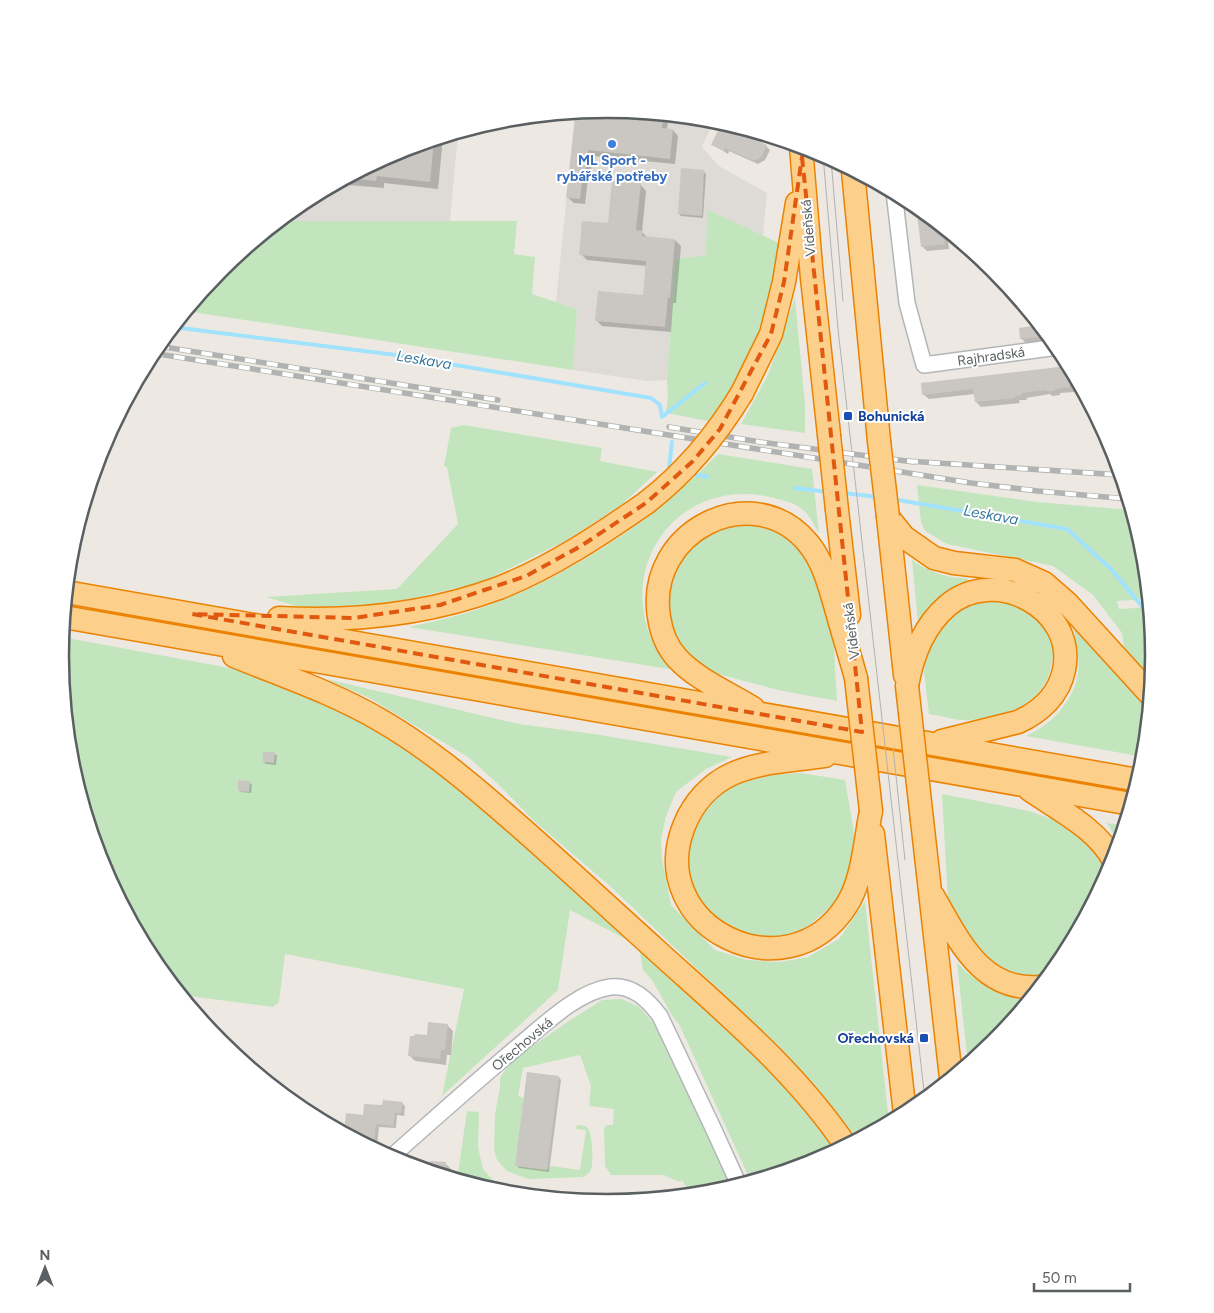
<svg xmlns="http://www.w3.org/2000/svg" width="1214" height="1313" font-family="Figtree,sans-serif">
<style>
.industrial{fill:#dedbd6}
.green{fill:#c3e5be}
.shadow{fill:#0003}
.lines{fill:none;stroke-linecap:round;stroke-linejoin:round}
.stream{stroke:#a1e3fe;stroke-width:4}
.building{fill:#cac6c1}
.minor-casing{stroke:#b2b6b9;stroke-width:18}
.highway-casing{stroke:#ec8202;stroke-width:25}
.minor{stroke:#fff;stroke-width:15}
.highway{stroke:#fccf8a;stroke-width:22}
.tram{stroke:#b1b2b2;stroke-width:1}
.rail-casing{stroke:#b1b2b2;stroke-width:5.5}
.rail{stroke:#fff;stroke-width:4;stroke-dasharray:11;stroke-linecap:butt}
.highway-bridge-casing{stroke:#ec8202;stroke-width:25;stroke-linecap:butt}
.highway-bridge{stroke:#fccf8a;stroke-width:22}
.marked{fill:none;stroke:#e15910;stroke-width:4;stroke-dasharray:10 6;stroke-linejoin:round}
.shop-dot{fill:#3f7fe0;stroke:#fff;stroke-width:2}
.transit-dot{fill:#1a4fb4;stroke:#fff;stroke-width:2}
.labels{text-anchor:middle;stroke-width:4;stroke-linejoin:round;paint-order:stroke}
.shop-label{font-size:14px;font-weight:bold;fill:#366cbe;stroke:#fff}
.street-label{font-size:14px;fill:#5a5f62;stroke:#fff}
.transit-label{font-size:14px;font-weight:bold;fill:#164399;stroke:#fff;text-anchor:start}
.water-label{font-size:15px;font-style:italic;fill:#39799e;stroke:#fff}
.rim{fill:none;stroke:#5a5f62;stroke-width:2.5}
</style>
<rect width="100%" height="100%" fill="#ede9e2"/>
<!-- industrial -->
<path class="industrial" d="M 607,110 L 714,120 L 702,147 L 719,166 L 767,193 L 763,236 L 707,209 L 706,255 L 675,259 L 667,380 L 647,381 L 573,370 L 577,309 L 556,302 L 575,113 Z
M 458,133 L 450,221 L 279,221 L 303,202 L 398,151 Z"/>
<!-- green -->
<path class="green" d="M 707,209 L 783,245 L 758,359 L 713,422 L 666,413 L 668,394 L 667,380 L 675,259 L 706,255 Z
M 279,221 L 517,221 L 514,254 L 535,257 L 532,294 L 577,309 L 573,370 L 186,311 L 220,270 Z
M 795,298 L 805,405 L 805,433 L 741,424 L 768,375 Z
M 464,425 L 602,448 L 600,461 L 657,472 L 621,505 L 567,540 L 482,582 L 393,603 L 312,611 L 266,597 L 397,589 L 458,524 L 447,467 L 444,466 L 451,428 Z
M 718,454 L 812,469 L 819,534 C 806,507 799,504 770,497 C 679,477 614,564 655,647 C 659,655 669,663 675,670 L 409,627 C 431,622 454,617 476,610 C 568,578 650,523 718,454 Z
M 917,485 L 1037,502 L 1131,510 L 1144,550 L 1148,599 L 1117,601 L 1119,609 L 1149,607 L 1154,657 L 1151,687 L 1126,661 L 1122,633 L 1093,595 L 1053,566 L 947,544 L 925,531 L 921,522 Z
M 753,519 L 805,546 L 832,615 L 837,701 L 778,690 L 718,674 L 701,665 L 683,652 L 666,618 L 672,558 L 700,532 Z
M 912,560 C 929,572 946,578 967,578 L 968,580 C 946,590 934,603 920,622 L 918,622 Z
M 975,595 L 1033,609 C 1039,618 1049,629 1052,639 C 1055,646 1053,658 1051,666 C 1045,706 996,722 960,720 C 950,719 939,715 929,714 L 924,673 L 927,648 L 934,628 Z
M 1073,626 L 1149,710 L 1144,757 L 1026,736 C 1033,732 1040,729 1046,724 C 1062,712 1076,692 1078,672 C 1080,657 1076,641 1073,626 Z
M 62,637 L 235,669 L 343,709 L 431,762 L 744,1038 L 839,1150 L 816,1162 L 751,1182 L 679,1024 L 673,1017 L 652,980 L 643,970 L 639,946 L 570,910 L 558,990 L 442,1096 L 464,989 L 285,954 L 279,1002 L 273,1007 L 181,995 L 152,960 L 102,866 L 70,763 L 60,656 Z
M 326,679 L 519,724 L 594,734 L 732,757 L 706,769 L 676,792 L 666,816 L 661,839 L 662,859 L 671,905 L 715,950 L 747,960 L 780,962 L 808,957 L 839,939 L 865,901 L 889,1123 L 854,1142 L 836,1112 L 780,1048 L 611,887 L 533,820 L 497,783 L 468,757 L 369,698 Z
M 801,773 L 845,780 L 856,844 L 849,877 L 835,903 L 800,933 L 771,939 L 737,935 L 715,921 L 693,890 L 687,853 L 690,835 L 708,803 L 730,788 L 751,780 L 775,774 Z
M 942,794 L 1029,811 L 1069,825 L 1094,842 L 1108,873 L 1062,961 L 1050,975 L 1033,976 L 1003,971 L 984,963 L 948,903 Z
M 1107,823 L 1124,826 L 1119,844 Z
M 957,962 C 976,985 1001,993 1029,1000 L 994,1043 L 968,1065 Z
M 622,999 L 639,1007 L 655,1025 L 713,1144 L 732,1188 L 713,1193 L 691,1195 L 682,1180 L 679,1182 L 664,1175 L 611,1175 L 605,1166 L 604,1128 L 607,1125 L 613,1125 L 614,1109 L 589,1106 L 591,1086 L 580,1055 L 523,1068 L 518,1096 L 524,1098 L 516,1166 L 547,1170 L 551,1166 L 580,1170 L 586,1130 L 576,1129 L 577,1125 C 581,1125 586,1125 588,1129 C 592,1133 594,1163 591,1169 C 590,1173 586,1175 583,1177 L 528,1179 L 507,1171 L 497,1160 L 494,1149 L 495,1114 L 500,1086 L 500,1078 L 511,1061 L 569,1021 L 602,1000 Z
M 467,1111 L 479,1112 L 478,1147 L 483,1169 L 506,1194 L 457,1180 Z"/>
<!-- shadow -->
<path class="shadow" d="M 607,110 L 669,116 L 667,129 L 673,130 L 678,136 L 675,164 L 593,156 L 590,178 L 588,178 L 585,204 L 574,203 L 568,198 L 581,112 Z
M 443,138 L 438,189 L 384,183 L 384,188 L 336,184 L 398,151 Z
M 712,144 L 766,146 L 770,150 L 765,160 L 758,164 L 729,151 L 728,154 Z
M 704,172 L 706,174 L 703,218 L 681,216 L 679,214 Z
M 640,184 L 646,191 L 642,232 L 648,238 L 675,240 L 681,246 L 676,303 L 673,303 L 671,332 L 602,326 L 596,320 L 644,297 L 646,266 L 587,260 L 581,254 L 609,225 Z
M 918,207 L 947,232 L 949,249 L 927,251 L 922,246 Z
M 1032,316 L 1053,341 L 1027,344 L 1021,338 L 1033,327 Z
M 1067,367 L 1072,372 L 1074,392 L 1060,393 L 1060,395 L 1052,396 L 1050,394 L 1026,398 L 1027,400 L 1019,400 L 1020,403 L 981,407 L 976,402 L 975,394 L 929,399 L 923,394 Z
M 275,754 L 277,756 L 276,765 L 266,764 L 264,762 Z
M 250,783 L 252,785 L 251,793 L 241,792 L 239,790 Z
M 447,1025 L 453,1031 L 451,1055 L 447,1055 L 446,1065 L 415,1061 L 409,1055 Z
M 559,1077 L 561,1080 L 549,1172 L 519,1168 L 517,1166 Z
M 402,1103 L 405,1106 L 404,1116 L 397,1115 L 396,1128 L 379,1127 L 377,1146 L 366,1145 L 345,1134 L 347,1114 L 364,1117 L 383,1107 Z
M 431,1162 L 446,1164 L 451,1169 L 450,1178 L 430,1172 Z"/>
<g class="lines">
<!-- stream -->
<path class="stream" d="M 173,327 L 396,355 L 651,398 L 660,405 L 662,417 L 705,383
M 672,442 L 669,469 L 673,469
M 692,474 L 708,477
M 795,488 L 828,492
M 843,493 L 878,497
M 892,499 L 1067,529 L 1111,569 L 1150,616"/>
</g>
<!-- building -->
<path class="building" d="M 607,110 L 663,115 L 662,128 L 673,129 L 670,159 L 588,150 L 585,173 L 583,172 L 580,199 L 566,198 L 575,119 L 579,119 L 580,112 Z
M 721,124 L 767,145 L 761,157 L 754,161 L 725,148 L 724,151 L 711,145 Z
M 434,140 L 430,182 L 377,176 L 376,181 L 347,178 L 398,151 Z
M 681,168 L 704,170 L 702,216 L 678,214 Z
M 612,180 L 641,183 L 636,230 L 643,231 L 642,236 L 675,239 L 670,298 L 668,297 L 665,327 L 595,321 L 598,291 L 643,295 L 646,261 L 579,255 L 582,221 L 608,223 Z
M 916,206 L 943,228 L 945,244 L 921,247 Z
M 1039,325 L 1048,336 L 1020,339 L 1019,328 Z
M 1067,366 L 1070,387 L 1055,389 L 1055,391 L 1046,391 L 1046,390 L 1022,393 L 1022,395 L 1015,396 L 1015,398 L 975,402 L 973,389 L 922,395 L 921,383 Z
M 263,752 L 275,752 L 274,763 L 263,762 Z
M 238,780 L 250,781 L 249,792 L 238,791 Z
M 428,1022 L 448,1024 L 445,1050 L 441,1050 L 440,1059 L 408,1056 L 410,1036 L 414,1036 L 415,1034 L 427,1035 Z
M 527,1072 L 559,1076 L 547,1170 L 515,1166 Z
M 383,1100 L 403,1102 L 401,1113 L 395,1113 L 393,1126 L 376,1124 L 374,1144 L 361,1142 L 344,1133 L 346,1113 L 363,1115 L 364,1104 L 382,1105 Z
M 430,1161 L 446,1162 L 445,1176 L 429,1171 Z"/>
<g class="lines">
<defs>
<path id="minor" d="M 894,192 L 907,303 L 924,365 L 1058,347
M 390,1158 C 432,1121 473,1084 516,1048 C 542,1027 576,992 610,987 C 632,984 648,1000 660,1016 L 713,1128 L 739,1185"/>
<path id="highway" d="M 801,147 L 812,278 L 829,435
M 853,171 L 879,441
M 742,393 L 771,334 L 784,282 L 797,203
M 837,510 L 849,615
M 888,517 L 904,537 L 934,558 L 954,563 L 1015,570 L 1044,583 L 1067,603 L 1150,694
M 888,517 L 905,675
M 66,592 L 1138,780
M 64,617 L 1131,804
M 279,618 C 353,622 429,614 499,588 C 552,567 600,535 646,503
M 234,656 C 283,676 334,693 380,720 C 425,746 465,779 504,813 C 555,857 605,904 655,949 C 723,1011 794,1069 846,1146
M 907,686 C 912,657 924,626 947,606 C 994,565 1077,608 1064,670 C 1059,695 1040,712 1018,722 L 942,741
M 753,708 C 729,693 696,679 677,658 C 667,647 661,631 659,617 C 645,531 753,477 808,543 C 824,562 830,588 837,612 C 843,634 850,656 856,678
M 825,756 C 794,761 760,761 732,774 C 710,784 693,803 684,826 C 644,927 787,997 846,906 C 863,881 865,840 871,811
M 1030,790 C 1059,810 1098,829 1114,861
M 922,820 L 951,1078
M 873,834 L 905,1114
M 933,896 C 958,938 980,992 1040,987"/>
</defs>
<!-- minor casing -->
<use href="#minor" class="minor-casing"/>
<!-- highway casing -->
<use href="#highway" class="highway-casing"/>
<!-- minor -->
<use href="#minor" class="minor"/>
<!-- highway -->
<use href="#highway" class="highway"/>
<!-- tram -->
<path class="tram" d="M 823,155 L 838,329 L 925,1100
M 831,159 L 843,301
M 893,748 L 905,860"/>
<defs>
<path id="rail" d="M 158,346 L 498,400
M 152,353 L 971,483 L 1038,491 L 1128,499
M 669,427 L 760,442 L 914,462
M 907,461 L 1121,475"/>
</defs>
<!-- rail casing -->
<use href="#rail" class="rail-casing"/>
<!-- rail -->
<use href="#rail" class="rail"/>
<defs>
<path id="highway-bridge" d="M 829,435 L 837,510
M 879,441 L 888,517
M 646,503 C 686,472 716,436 742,393
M 856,678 L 871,811
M 907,686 L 922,820"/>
</defs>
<!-- highway-bridge casing -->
<use href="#highway-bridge" class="highway-bridge-casing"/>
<!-- highway-bridge -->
<use href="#highway-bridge" class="highway-bridge"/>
</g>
<!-- marked area -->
<path class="marked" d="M 802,157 L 862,732 L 192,614 L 354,618 L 440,605 L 526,576 L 581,546 L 646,503 L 693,461 L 720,429 L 771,334 L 784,282 Z"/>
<!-- markers -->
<circle class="shop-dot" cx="612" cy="144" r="5"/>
<g class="transit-dot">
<rect x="843" y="411" width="10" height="10" rx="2.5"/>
<rect x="919" y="1033" width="10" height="10" rx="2.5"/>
</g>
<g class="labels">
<!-- shop labels -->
<g class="shop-label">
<text x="612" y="165">ML Sport -<tspan x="612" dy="16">rybářské potřeby</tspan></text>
</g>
<!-- street labels -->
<g class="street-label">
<text transform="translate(808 228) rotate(-95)" y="5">Vídeňská</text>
<text transform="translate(991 356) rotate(-8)" y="5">Rajhradská</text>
<text transform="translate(851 631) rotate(-97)" y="5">Vídeňská</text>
<text transform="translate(522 1044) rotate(-40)" y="5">Ořechovská</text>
</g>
<!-- transit labels -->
<g class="transit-label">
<text x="858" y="421">Bohunická</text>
<text x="914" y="1043" text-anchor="end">Ořechovská</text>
</g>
<!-- water labels -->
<g class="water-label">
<text transform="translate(424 360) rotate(9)" y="5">Leskava</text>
<text transform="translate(991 515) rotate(10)" y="5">Leskava</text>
</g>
</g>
<!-- crop -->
<path d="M0 0H1214V1313H0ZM69 656a538 538 0 1 1 1076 0a538 538 0 1 1-1076 0Z" fill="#fff" fill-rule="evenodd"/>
<path class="rim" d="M69 656a538 538 0 1 1 1076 0a538 538 0 1 1-1076 0Z"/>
<!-- north arrow -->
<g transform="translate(45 1268)" stroke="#ffffff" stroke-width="4" paint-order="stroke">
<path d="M0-4L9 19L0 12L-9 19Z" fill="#5a5f62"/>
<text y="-8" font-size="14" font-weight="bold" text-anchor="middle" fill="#5a5f62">N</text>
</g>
<!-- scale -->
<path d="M1034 1283v8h96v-8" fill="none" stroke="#5a5f62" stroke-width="2.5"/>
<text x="1042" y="1283" font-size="15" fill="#5a5f62" stroke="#ffffff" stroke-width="4" paint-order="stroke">50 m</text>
</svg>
